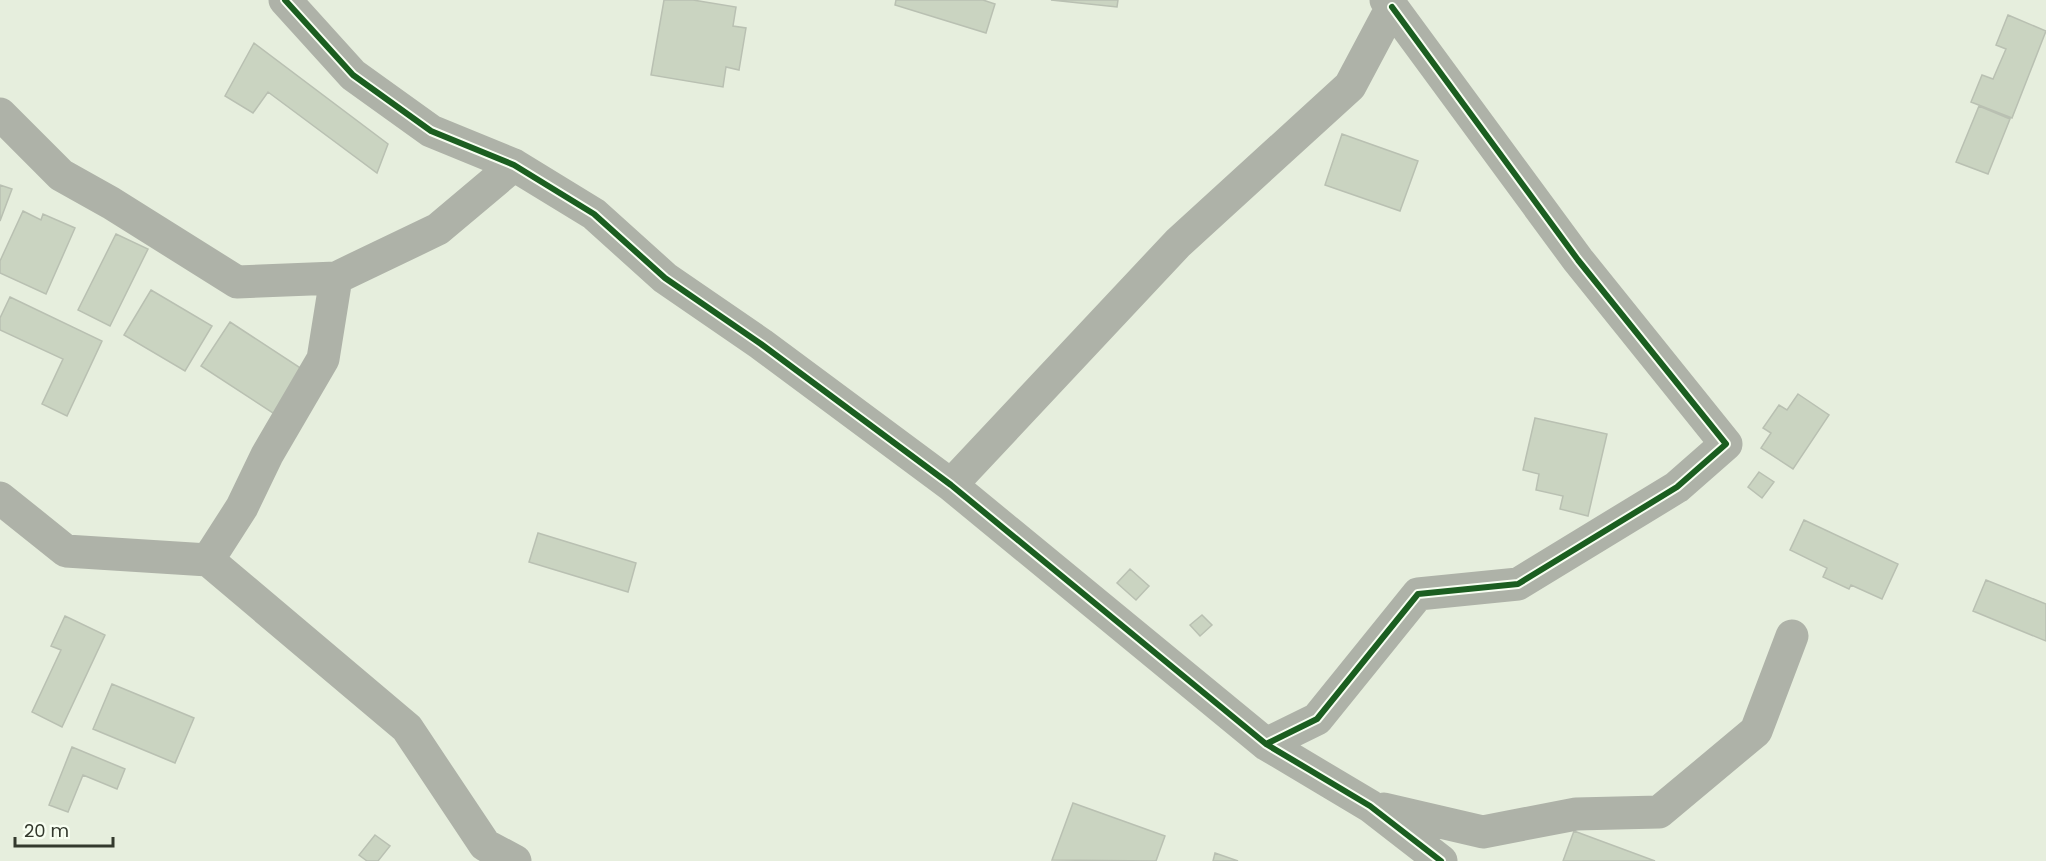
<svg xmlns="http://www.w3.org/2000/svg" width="2046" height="861" font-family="Poppins,sans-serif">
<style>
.building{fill:#cad4c1;stroke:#b9c0b2;stroke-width:1.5}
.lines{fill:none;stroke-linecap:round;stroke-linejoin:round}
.minor{stroke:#aeb2a8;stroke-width:33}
.cycleway-casing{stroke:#f8fff2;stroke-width:10}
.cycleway{stroke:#1b5e20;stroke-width:6}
</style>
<rect width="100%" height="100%" fill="#e6eedd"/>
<!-- building -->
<path class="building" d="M 664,0 L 693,0 L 736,7 L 733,26 L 746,28 L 739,70 L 726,67 L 723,87 L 651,75 Z
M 896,0 L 983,0 L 995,4 L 986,33 L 895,5 Z
M 1051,0 L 1118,0 L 1117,7 Z
M 2008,15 L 2046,31 L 2012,118 L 1971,102 L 1982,75 L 1993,79 L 2006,49 L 1996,45 Z
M 254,43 L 388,144 L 377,173 L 268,92 L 253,113 L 225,96 Z
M 1979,106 L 2010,119 L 1988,174 L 1956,162 Z
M 1342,134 L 1418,161 L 1400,211 L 1325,185 Z
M 0,185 L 12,189 L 0,221 Z
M 23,211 L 41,220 L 43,214 L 75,228 L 46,294 L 0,273 L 0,261 Z
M 116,234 L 148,249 L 110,326 L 78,310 Z
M 151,290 L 212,326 L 185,371 L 124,335 Z
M 10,297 L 102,341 L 67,416 L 42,404 L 63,359 L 0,330 L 0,318 Z
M 230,322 L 305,371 L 276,415 L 201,366 Z
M 1798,394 L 1829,415 L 1793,469 L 1761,448 L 1771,433 L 1763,428 L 1779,405 L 1787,410 Z
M 1535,418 L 1607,434 L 1588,516 L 1560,509 L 1563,496 L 1536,490 L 1539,474 L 1523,470 Z
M 1759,472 L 1774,482 L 1762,498 L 1748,487 Z
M 1804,520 L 1898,564 L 1882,599 L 1851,585 L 1849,589 L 1823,577 L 1827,568 L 1790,550 Z
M 538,533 L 636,563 L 628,592 L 529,562 Z
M 1130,569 L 1149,586 L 1136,600 L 1117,583 Z
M 1986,580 L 2046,604 L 2046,641 L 1973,611 Z
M 1202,615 L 1212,625 L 1200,636 L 1190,625 Z
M 65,616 L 105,635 L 62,727 L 32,712 L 61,650 L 51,646 Z
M 112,684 L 194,718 L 175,763 L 93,729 Z
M 72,747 L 125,769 L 117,789 L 83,775 L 68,812 L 49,805 Z
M 1073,803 L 1165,836 L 1156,861 L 1052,860 Z
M 1574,831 L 1655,861 L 1563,861 Z
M 375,835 L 390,846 L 378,861 L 367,861 L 359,855 Z
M 1215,853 L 1238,861 L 1213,861 Z"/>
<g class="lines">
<!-- minor -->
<path class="minor" d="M 285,0 L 353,75 L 431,131 L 514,165 L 594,214 L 665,278 L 761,344 L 951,485 L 1266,744 L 1370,806 L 1441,861
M 0,114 L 61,175 L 111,203 L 237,282 L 336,278 L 438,229 L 514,165
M 951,485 L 1178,243 L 1350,86 L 1392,7 L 1386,0
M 0,498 L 66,551 L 208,560 L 407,728 L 485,845 L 515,861
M 208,560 L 242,507 L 267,455 L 323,359 L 336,278
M 1266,744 L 1317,719 L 1418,594 L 1518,584 L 1677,487 L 1726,444 L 1578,260 L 1392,7
M 1384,809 L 1483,832 L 1576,814 L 1659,812 L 1756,731 L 1792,636"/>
<defs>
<path id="cycleway" d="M 285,0 L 353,75 L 431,131 L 514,165 L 594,214 L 665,278 L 761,344 L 951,485 L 1266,744 L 1370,806 L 1441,861
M 1266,744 L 1317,719 L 1418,594 L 1518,584 L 1677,487 L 1726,444 L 1578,260 L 1392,7"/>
</defs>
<!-- cycleway casing -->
<use href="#cycleway" class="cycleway-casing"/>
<!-- cycleway -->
<use href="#cycleway" class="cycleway"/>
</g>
<!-- scale -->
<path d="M15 837v9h98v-9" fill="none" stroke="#33392d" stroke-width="3"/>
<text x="24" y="837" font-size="18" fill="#33392d" stroke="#f8fff2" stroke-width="4.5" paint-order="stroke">20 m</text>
</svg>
